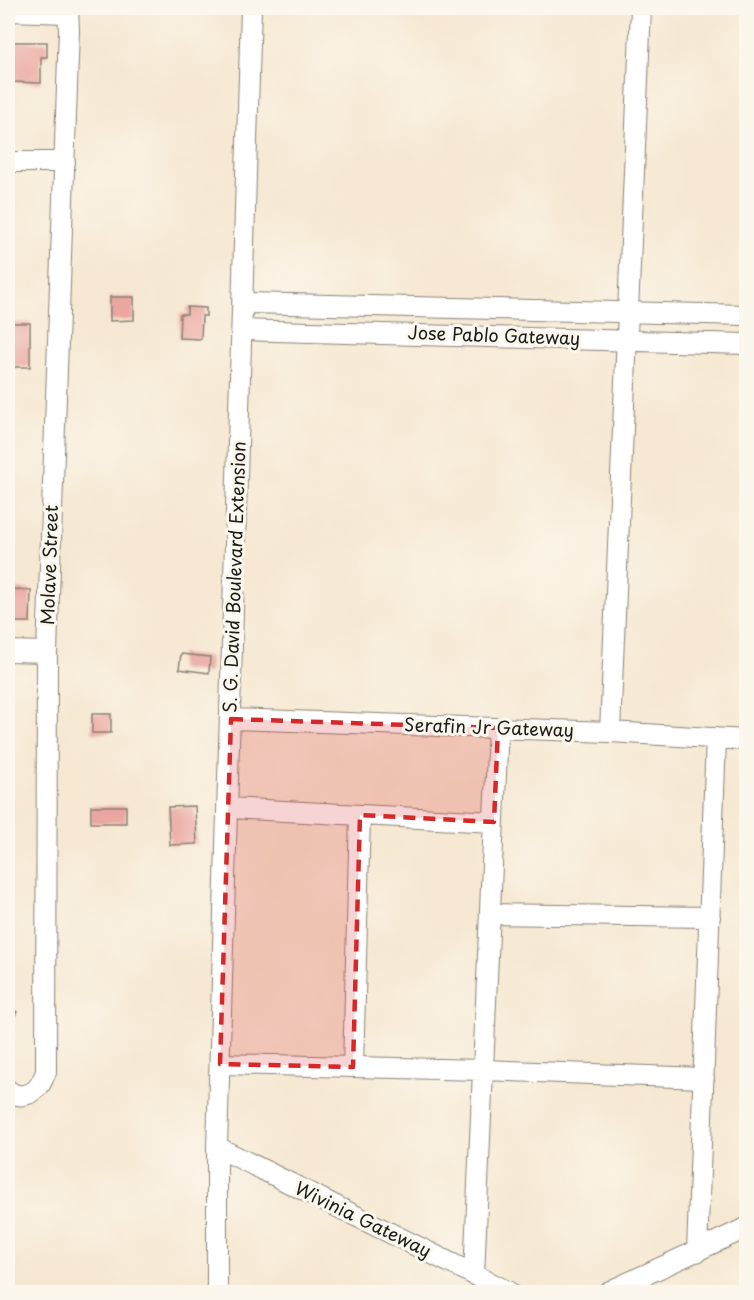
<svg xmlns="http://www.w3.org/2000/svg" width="754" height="1300" font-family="'Playpen Sans',sans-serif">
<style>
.building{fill:#eaa69f}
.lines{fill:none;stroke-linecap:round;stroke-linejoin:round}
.minor-casing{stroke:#898277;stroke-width:22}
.minor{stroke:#fff;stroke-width:20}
.marked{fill:#d62828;fill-opacity:0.2;stroke:#d62828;stroke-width:4.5;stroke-dasharray:12 8;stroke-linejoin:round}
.labels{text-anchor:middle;stroke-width:6;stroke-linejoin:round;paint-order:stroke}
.street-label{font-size:18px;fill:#1c1c1c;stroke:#fbf7ec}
</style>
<rect width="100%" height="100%" fill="#fbf7ec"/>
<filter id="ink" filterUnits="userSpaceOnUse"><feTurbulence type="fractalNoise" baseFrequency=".0167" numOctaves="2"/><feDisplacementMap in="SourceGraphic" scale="12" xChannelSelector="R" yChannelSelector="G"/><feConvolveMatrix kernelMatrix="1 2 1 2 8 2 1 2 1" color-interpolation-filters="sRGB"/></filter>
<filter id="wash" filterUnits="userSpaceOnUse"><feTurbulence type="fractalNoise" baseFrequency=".008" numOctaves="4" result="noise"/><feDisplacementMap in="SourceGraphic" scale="24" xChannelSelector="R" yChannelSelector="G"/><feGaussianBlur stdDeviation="1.35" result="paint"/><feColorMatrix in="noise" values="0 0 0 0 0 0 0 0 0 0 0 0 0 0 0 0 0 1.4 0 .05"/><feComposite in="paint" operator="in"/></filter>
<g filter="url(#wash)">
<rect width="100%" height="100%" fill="#f6e8d2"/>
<g id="blocks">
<!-- building -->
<path class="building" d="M 12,42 L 47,42 L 47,57 L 41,57 L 41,83 L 12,82 Z
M 110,297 L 134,297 L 134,320 L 110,321 Z
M 187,307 L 206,308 L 206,316 L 202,316 L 201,339 L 179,338 L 180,314 L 187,314 Z
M 8,323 L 30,323 L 30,367 L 8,367 Z
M 8,589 L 31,590 L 30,622 L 8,622 Z
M 181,654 L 210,657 L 209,673 L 179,669 Z
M 92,714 L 111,714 L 111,733 L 92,733 Z
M 91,806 L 126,806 L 126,823 L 91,823 Z
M 195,806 L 197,844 L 170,845 L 168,807 Z
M 8,1006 L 17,1012 L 8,1026 Z"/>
</g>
</g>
<g filter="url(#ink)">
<use href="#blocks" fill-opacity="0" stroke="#898277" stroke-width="1.5"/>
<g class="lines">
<defs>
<path id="minor" d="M 8,11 L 68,13
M 8,162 L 65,162
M 243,303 L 746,315
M 242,330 L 746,344
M 8,651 L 47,652
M 231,719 L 610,732 L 746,740
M 610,732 L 641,8
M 228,808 L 494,822
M 490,914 L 710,917
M 220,1064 L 483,1070 L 704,1078
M 353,1067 L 360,815
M 8,1090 C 17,1099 31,1096 39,1086 C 42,1082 44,1076 46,1072 L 47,652 L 69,30 L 68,8
M 217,1147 L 509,1292
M 697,1252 L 716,738
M 474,1275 L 498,728
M 217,1292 L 217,1147 L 251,8
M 608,1292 L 746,1228"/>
</defs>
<!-- minor casing -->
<use href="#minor" class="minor-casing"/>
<!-- minor -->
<use href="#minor" class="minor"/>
</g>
</g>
<!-- marked area -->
<path class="marked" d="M 231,719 L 498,728 L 494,822 L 360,815 L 353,1067 L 220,1064 Z"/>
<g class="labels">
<!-- street labels -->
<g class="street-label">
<text transform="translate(494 336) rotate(2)" y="6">Jose Pablo Gateway</text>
<text transform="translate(50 565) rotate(-88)" y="6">Molave Street</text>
<text transform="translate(235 577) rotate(-88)" y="6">S. G. David Boulevard Extension</text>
<text transform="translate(489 728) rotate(2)" y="6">Serafin Jr Gateway</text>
<text transform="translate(363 1220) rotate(26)" y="6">Wivinia Gateway</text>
</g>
</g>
<!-- margin -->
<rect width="754" height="1300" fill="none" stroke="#fbf7ec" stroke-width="30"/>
</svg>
